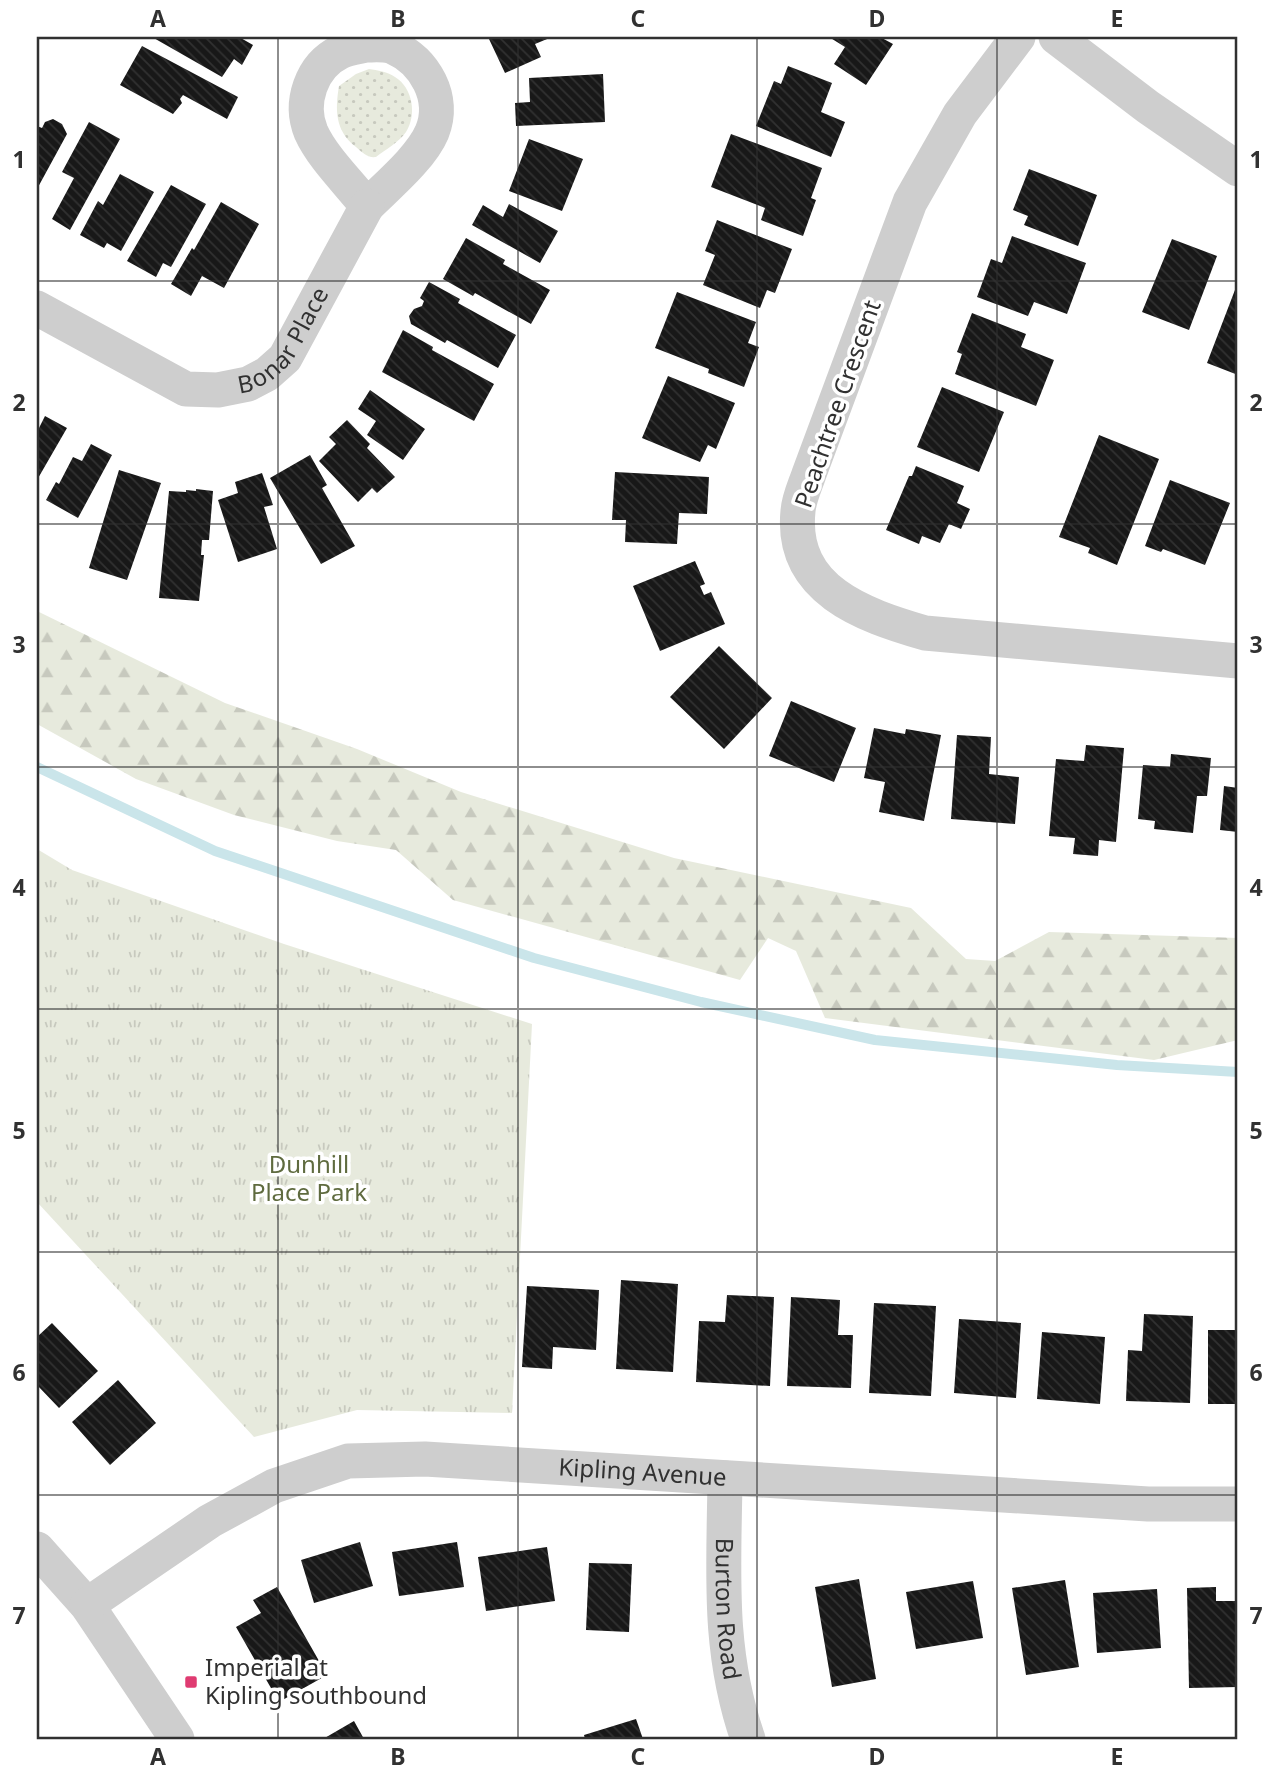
<svg xmlns="http://www.w3.org/2000/svg" width="1275" height="1776" font-family="'Noto Sans',sans-serif">
<style>
.grass{fill:url(#grass-dots)}
.forest{fill:url(#forest-firs)}
.park{fill:url(#park-tufts)}
.lines{fill:none;stroke-linecap:round;stroke-linejoin:round}
.stream{stroke:#cae5ea;stroke-width:10}
.building{fill:url(#building-back-hatch)}
.minor{stroke:#cecece;stroke-width:35}
.grid{fill:none;stroke:#313131;stroke-width:2;stroke-opacity:0.55}
.poi-dot{fill:#df3b71;stroke:#fff;stroke-width:2.5}
.labels{text-anchor:middle;stroke-width:7;stroke-linejoin:round;paint-order:stroke}
.street-label{font-size:24px;fill:#313131;stroke:#fff}
.park-label{font-size:24px;fill:#5f6b3f;stroke:#fff}
.poi-label{font-size:24px;fill:#313131;stroke:#fff;text-anchor:start}
.neatline{fill:none;stroke:#313131;stroke-width:2.5}
.grid-label{font-size:23px;text-anchor:middle;font-weight:bold;fill:#313131}
</style>
<defs>
<pattern id="grass-dots" width="8" height="8" patternUnits="userSpaceOnUse" patternTransform="scale(1.75)"><rect width="8" height="8" fill="#e7eadd"/><path d="M2 2h.1M6 6h.1" fill="none" stroke="#c7c9be" stroke-width="1.8" stroke-linecap="round"/></pattern>
<pattern id="forest-firs" width="22" height="20" patternUnits="userSpaceOnUse" patternTransform="scale(1.75)"><rect width="22" height="20" fill="#e7eadd"/><path d="M5 1l3.5 6h-7zM16 11l3.5 6h-7z" fill="#c7c9be"/></pattern>
<pattern id="park-tufts" width="24" height="20" patternUnits="userSpaceOnUse" patternTransform="scale(1.75)"><rect width="24" height="20" fill="#e7eadd"/><path d="M3 7l-1-3M5 7V3M7 7l1-3M15 17l-1-3M17 17v-4M19 17l1-3" fill="none" stroke="#c7c9be"/></pattern>
<pattern id="building-back-hatch" width="6" height="6" patternUnits="userSpaceOnUse" patternTransform="scale(1.75)"><rect width="6" height="6" fill="#181818"/><path d="M-1 5l2 2M0 0l6 6M5-1l2 2" fill="none" stroke="#313131"/></pattern>
</defs>
<rect width="100%" height="100%" fill="#fff"/>
<!-- grass -->
<path class="grass" d="M 369,69 C 377,70 388,72 395,77 C 413,88 417,115 406,132 C 399,142 385,150 376,157 C 367,158 363,153 356,147 C 335,131 335,110 339,86 L 356,74 Z"/>
<!-- forest -->
<path class="forest" d="M 37,611 L 225,703 L 357,749 L 461,792 L 674,858 L 911,908 L 966,959 L 995,961 L 1049,932 L 1238,938 L 1238,1040 L 1154,1060 L 825,1018 L 796,951 L 768,938 L 740,980 L 453,900 L 396,850 L 337,841 L 234,815 L 136,779 L 37,724 Z"/>
<!-- park -->
<path class="park" d="M 37,849 L 72,870 L 284,944 L 532,1024 L 512,1413 L 357,1410 L 254,1437 L 37,1202 Z"/>
<g class="lines">
<!-- stream -->
<path class="stream" d="M 37,767 L 215,851 L 534,958 L 701,1002 L 875,1040 L 1117,1065 L 1238,1072"/>
</g>
<!-- building -->
<path class="building" d="M 152,37 L 239,37 L 253,45 L 242,65 L 234,59 L 222,77 Z
M 494,37 L 552,37 L 535,44 L 541,57 L 505,73 L 489,39 Z
M 829,37 L 880,37 L 893,44 L 866,85 L 834,64 L 845,47 Z
M 142,46 L 238,97 L 227,119 L 183,95 L 180,99 L 182,103 L 173,114 L 120,85 Z
M 788,66 L 832,83 L 821,112 L 845,122 L 831,157 L 756,126 L 774,81 L 781,84 Z
M 603,74 L 605,122 L 516,126 L 515,103 L 530,102 L 529,78 Z
M 53,119 L 62,124 L 67,134 L 37,189 L 37,126 L 42,128 L 45,122 Z
M 89,122 L 120,139 L 70,230 L 52,219 L 74,178 L 62,172 Z
M 731,134 L 822,168 L 811,198 L 816,200 L 803,236 L 761,220 L 765,208 L 711,187 Z
M 529,139 L 583,159 L 562,211 L 509,191 Z
M 1029,169 L 1097,195 L 1078,246 L 1024,225 L 1028,216 L 1013,210 Z
M 120,174 L 154,192 L 121,251 L 107,243 L 104,248 L 80,235 L 98,201 L 103,205 Z
M 171,185 L 206,204 L 171,267 L 163,263 L 156,277 L 127,261 Z
M 221,202 L 259,224 L 224,288 L 202,276 L 191,296 L 171,284 L 192,248 L 194,250 Z
M 509,204 L 558,231 L 540,263 L 472,225 L 483,205 L 503,217 Z
M 717,220 L 792,249 L 775,293 L 767,290 L 760,308 L 703,285 L 715,255 L 705,251 Z
M 1012,236 L 1086,263 L 1067,314 L 1034,302 L 1028,316 L 977,297 L 991,259 L 1002,263 Z
M 466,238 L 505,260 L 503,264 L 550,290 L 531,324 L 475,293 L 473,296 L 443,279 Z
M 1172,239 L 1217,256 L 1189,330 L 1142,312 Z
M 429,282 L 460,299 L 458,303 L 516,335 L 498,368 L 447,340 L 445,343 L 411,324 L 409,316 L 414,309 L 422,306 L 424,301 L 420,298 Z
M 1238,282 L 1238,375 L 1207,363 Z
M 677,292 L 756,322 L 748,343 L 759,347 L 744,387 L 708,373 L 709,369 L 655,348 Z
M 972,313 L 1026,334 L 1021,347 L 1054,360 L 1036,406 L 955,374 L 962,354 L 957,352 Z
M 403,330 L 433,347 L 432,350 L 494,384 L 474,421 L 382,372 Z
M 668,376 L 735,403 L 716,449 L 708,445 L 700,462 L 642,438 Z
M 942,387 L 1004,412 L 979,472 L 917,447 Z
M 370,390 L 425,429 L 403,460 L 367,435 L 376,421 L 358,409 Z
M 45,416 L 67,428 L 37,480 L 37,432 Z
M 347,420 L 370,444 L 367,448 L 395,477 L 377,493 L 372,488 L 358,502 L 319,461 L 336,444 L 329,437 Z
M 1099,435 L 1159,459 L 1117,565 L 1088,553 L 1090,548 L 1059,537 Z
M 91,444 L 112,455 L 78,518 L 46,500 L 56,482 L 59,484 L 73,457 L 82,461 Z
M 310,455 L 327,485 L 322,488 L 355,546 L 321,564 L 270,478 Z
M 916,466 L 964,486 L 957,503 L 970,509 L 961,529 L 949,524 L 940,543 L 922,536 L 919,544 L 886,530 L 909,476 L 912,476 Z
M 119,470 L 161,483 L 127,580 L 89,568 Z
M 615,472 L 709,477 L 707,514 L 679,513 L 677,544 L 625,542 L 626,520 L 612,520 Z
M 262,473 L 273,505 L 264,507 L 277,549 L 238,562 L 218,500 L 238,493 L 235,482 Z
M 1170,480 L 1230,503 L 1205,565 L 1163,549 L 1161,552 L 1145,546 Z
M 196,489 L 213,491 L 209,540 L 202,540 L 201,555 L 204,555 L 199,601 L 159,598 L 169,491 L 186,492 L 186,490 L 196,491 Z
M 695,561 L 705,584 L 700,586 L 704,595 L 711,592 L 725,624 L 660,651 L 633,586 Z
M 719,646 L 772,698 L 724,749 L 670,697 Z
M 791,701 L 856,728 L 834,782 L 769,756 Z
M 874,728 L 905,734 L 906,729 L 941,735 L 924,821 L 879,812 L 885,782 L 864,778 Z
M 957,735 L 991,737 L 989,774 L 1019,777 L 1015,824 L 951,819 Z
M 1086,745 L 1124,748 L 1116,842 L 1099,840 L 1098,856 L 1073,854 L 1075,838 L 1049,836 L 1056,759 L 1084,761 Z
M 1171,754 L 1211,758 L 1207,796 L 1197,796 L 1193,833 L 1154,829 L 1155,821 L 1138,819 L 1143,765 L 1170,767 Z
M 1224,786 L 1238,788 L 1238,832 L 1220,830 Z
M 621,1280 L 678,1284 L 673,1372 L 616,1369 Z
M 527,1286 L 599,1290 L 596,1350 L 553,1347 L 552,1369 L 522,1367 Z
M 727,1295 L 774,1297 L 770,1386 L 696,1382 L 699,1321 L 725,1322 Z
M 791,1297 L 840,1300 L 838,1335 L 853,1335 L 851,1388 L 787,1386 Z
M 874,1303 L 936,1306 L 931,1396 L 869,1393 Z
M 1144,1314 L 1193,1316 L 1190,1403 L 1126,1401 L 1128,1350 L 1142,1351 Z
M 959,1319 L 1021,1323 L 1016,1398 L 954,1393 Z
M 52,1323 L 98,1371 L 59,1408 L 37,1385 L 37,1337 Z
M 1208,1330 L 1238,1330 L 1238,1404 L 1208,1404 Z
M 1042,1332 L 1105,1337 L 1100,1404 L 1037,1399 Z
M 118,1380 L 156,1423 L 110,1465 L 72,1422 Z
M 360,1542 L 373,1586 L 314,1603 L 301,1560 Z
M 457,1542 L 464,1587 L 399,1596 L 392,1552 Z
M 547,1547 L 555,1601 L 486,1611 L 478,1557 Z
M 589,1563 L 632,1564 L 629,1632 L 586,1630 Z
M 859,1579 L 876,1679 L 832,1687 L 815,1587 Z
M 1065,1580 L 1079,1667 L 1026,1675 L 1012,1588 Z
M 973,1581 L 983,1638 L 916,1649 L 906,1592 Z
M 277,1587 L 327,1675 L 279,1702 L 236,1627 L 261,1613 L 253,1600 Z
M 1216,1587 L 1216,1601 L 1238,1601 L 1238,1687 L 1189,1688 L 1187,1588 Z
M 1157,1589 L 1161,1648 L 1097,1653 L 1093,1593 Z
M 636,1719 L 643,1739 L 585,1739 L 584,1735 Z
M 354,1721 L 364,1739 L 323,1739 Z"/>
<g class="lines">
<!-- minor -->
<g class="minor">
<path d="M 1018,37 L 960,114 L 910,202 L 809,474 C 805,486 799,498 798,511 C 790,590 863,615 925,633 L 1238,661"/>
<path d="M 1056,37 L 1148,107 L 1238,169"/>
<path d="M 366,45 C 375,45 386,44 393,47 C 425,61 446,98 432,132 C 421,158 387,186 367,206 C 350,184 322,157 311,132 C 299,103 311,66 340,52 C 348,48 358,47 366,45 Z"/>
<path id="s1" d="M 37,308 L 186,389 L 218,390 L 248,384 L 267,374 L 285,358 L 367,206"/>
<path id="s2" d="M 725,1478 C 724,1570 717,1650 748,1739"/>
<path d="M 37,1549 L 87,1605 L 177,1739"/>
<path id="s3" d="M 87,1605 L 210,1521 L 274,1486 L 348,1461 L 425,1459 L 1148,1504 L 1238,1504"/>
</g>
</g>
<!-- grid -->
<path class="grid" d="M 278,37 L 278,1739M 518,37 L 518,1739M 757,37 L 757,1739M 997,37 L 997,1739M 37,281 L 1238,281M 37,524 L 1238,524M 37,767 L 1238,767M 37,1009 L 1238,1009M 37,1252 L 1238,1252M 37,1495 L 1238,1495"/>
<!-- markers -->
<rect class="poi-dot" x="184" y="1675" width="14" height="14" rx="3.5"/>
<g class="labels">
<!-- street labels -->
<g class="street-label">
<text dy="8" stroke="none"><textPath href="#s1" startOffset="289">Bonar Place</textPath></text>
<text transform="translate(838 404) rotate(-71)" y="8">Peachtree Crescent</text>
<text dy="8" stroke="none"><textPath href="#s3" startOffset="595">Kipling Avenue</textPath></text>
<text dy="8" stroke="none"><textPath href="#s2" startOffset="131">Burton Road</textPath></text>
</g>
<!-- park labels -->
<g class="park-label">
<text x="309" y="1173">Dunhill<tspan x="309" dy="28">Place Park</tspan></text>
</g>
<!-- poi labels -->
<g class="poi-label">
<text x="205" y="1676">Imperial at<tspan x="205" dy="28">Kipling southbound</tspan></text>
</g>
</g>
<!-- border -->
<rect width="1275" height="1776" fill="none" stroke="#ffffff" stroke-width="77"/>
<rect x="38" y="38" width="1198" height="1700" class="neatline"/>
<g class="grid-label">
<text x="158" y="27">A</text>
<text x="398" y="27">B</text>
<text x="638" y="27">C</text>
<text x="877" y="27">D</text>
<text x="1117" y="27">E</text>
<text x="19" y="168">1</text>
<text x="1256" y="168">1</text>
<text x="19" y="411">2</text>
<text x="1256" y="411">2</text>
<text x="19" y="653">3</text>
<text x="1256" y="653">3</text>
<text x="19" y="896">4</text>
<text x="1256" y="896">4</text>
<text x="19" y="1139">5</text>
<text x="1256" y="1139">5</text>
<text x="19" y="1381">6</text>
<text x="1256" y="1381">6</text>
<text x="19" y="1624">7</text>
<text x="1256" y="1624">7</text>
<text x="158" y="1765">A</text>
<text x="398" y="1765">B</text>
<text x="638" y="1765">C</text>
<text x="877" y="1765">D</text>
<text x="1117" y="1765">E</text>
</g>
</svg>
